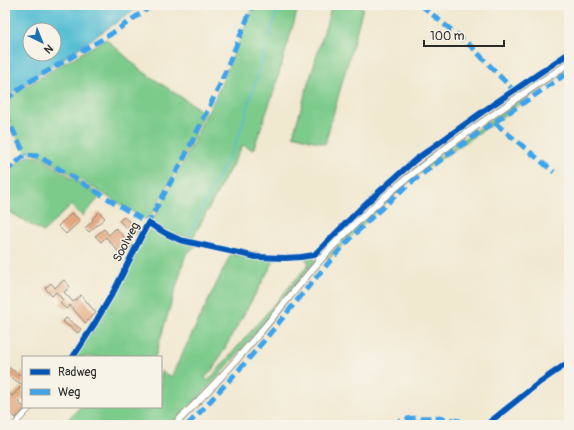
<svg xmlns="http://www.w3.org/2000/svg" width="574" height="430" font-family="Pangolin,sans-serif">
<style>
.green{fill:#7bcb8b;stroke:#537b5b}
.forest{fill:#64af77;stroke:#486d51}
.water{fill:#57bfd4;stroke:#417580;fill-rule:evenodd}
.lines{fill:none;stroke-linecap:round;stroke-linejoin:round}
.stream{stroke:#57bfd4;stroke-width:1.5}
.building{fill:#e3a77f}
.street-casing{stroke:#8e8a7e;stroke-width:6}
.secondary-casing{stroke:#8e8a7e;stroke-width:8}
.street{stroke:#fff;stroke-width:4.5}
.secondary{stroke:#fff;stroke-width:6}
.quiet{stroke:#3ea3eb;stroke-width:5;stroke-dasharray:10 5;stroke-linecap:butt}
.cycleway-casing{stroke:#f7f3e8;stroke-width:8}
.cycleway{stroke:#0057b8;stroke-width:6}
.labels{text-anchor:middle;stroke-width:3;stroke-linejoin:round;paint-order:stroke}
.street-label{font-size:12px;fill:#2b2b2b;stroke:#f7f3e8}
</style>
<rect width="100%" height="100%" fill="#f7f3e8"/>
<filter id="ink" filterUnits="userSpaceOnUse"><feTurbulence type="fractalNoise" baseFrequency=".025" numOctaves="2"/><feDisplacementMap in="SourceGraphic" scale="8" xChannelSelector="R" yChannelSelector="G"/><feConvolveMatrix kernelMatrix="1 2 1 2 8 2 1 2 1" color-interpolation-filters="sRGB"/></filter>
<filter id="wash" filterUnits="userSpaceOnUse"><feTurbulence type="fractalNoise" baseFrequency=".012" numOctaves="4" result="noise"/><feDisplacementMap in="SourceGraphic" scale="16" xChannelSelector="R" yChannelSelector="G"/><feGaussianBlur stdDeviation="0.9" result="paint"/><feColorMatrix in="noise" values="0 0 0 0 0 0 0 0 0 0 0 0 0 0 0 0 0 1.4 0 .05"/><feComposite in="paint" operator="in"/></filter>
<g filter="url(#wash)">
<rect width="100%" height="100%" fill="#f1e8d0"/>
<!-- green -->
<path class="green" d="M 254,5 L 299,5 L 273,94 L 253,150 L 243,145 L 192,239 L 172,233 L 154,225 L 153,219 L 182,165 L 218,92 Z
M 332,5 L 357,5 L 363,8 L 325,144 L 293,135 Z
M 106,39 L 142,71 L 205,113 L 183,158 L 152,214 L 147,220 L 143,218 L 39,155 L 26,151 L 22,147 L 5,111 L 5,100 L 52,70 Z
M 569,67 L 569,70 L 414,178 L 378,210 L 329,259 L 327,259 L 327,258 C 349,233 373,209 398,188 C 452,144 512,106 569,67 Z
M 28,156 L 39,157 L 101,196 L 82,216 L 71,205 L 43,232 L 5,209 L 5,174 L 21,160 Z
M 151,229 L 154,229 L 196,246 L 186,254 L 155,357 L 75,357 L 102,316 L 144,235 Z
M 231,254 L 248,257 L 275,259 L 213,369 L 205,378 L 208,381 L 309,264 L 306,259 L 312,257 L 316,260 C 269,316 224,376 170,425 L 62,425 L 80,407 L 161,407 L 161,371 L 171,377 Z"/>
<!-- forest -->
<path class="forest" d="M 412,420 L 467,424 L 470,425 L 399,425 Z"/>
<!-- water -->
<path class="water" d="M 5,5 L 142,5 L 5,98 ZM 30,30 L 54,30 L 54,54 L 30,54 Z"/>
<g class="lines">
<!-- stream -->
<path class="stream" d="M 189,235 L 213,186 L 234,148 L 240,132 L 279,5"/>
</g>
<g id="blocks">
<!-- building -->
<path class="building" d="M 99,212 L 105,218 L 89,232 L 85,228 L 93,221 L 92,219 Z
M 72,213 L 80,221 L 66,234 L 58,226 Z
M 124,217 L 139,230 L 135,235 L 119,221 Z
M 116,228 L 132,246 L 121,255 L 106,237 L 101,242 L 95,236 L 104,229 L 109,235 Z
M 64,280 L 70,287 L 64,292 L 73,302 L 81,295 L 96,313 L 85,323 L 70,305 L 66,309 L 60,303 L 63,300 L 56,292 L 52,296 L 45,288 L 51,283 L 55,288 Z
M 66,318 L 81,329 L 78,333 L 63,322 Z
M 5,365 L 20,375 L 23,370 L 23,398 L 18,402 L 25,408 L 16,418 L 8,410 L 5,414 L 5,389 L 12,396 L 23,385 L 5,374 Z"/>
</g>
</g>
<g filter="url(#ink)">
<use href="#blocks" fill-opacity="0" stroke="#8e8a7e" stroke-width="1"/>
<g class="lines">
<defs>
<path id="street" d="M 73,357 L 95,323 L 115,289 L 148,223 C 158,229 167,235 178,239 C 188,243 198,244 208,246 C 244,254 277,262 314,255 L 321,260
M 14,425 L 31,407
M 486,425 L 540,382 L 569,362"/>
<path id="secondary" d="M 174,425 C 203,397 231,367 257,336 C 288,300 317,260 352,227 C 417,163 494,114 569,63"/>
</defs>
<!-- street casing -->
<use href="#street" class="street-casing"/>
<!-- secondary casing -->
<use href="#secondary" class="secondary-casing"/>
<!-- street -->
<use href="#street" class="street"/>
<!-- secondary -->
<use href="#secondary" class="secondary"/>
<!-- quiet -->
<path class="quiet" d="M 421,5 L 473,48 L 514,91
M 5,100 L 29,82 L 111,34 L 153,5
M 5,114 L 25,155
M 495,123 L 554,172
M 5,172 L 25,155 L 38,156 L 148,223 L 184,158 L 218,89 L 253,5
M 187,425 C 199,414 211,400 222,388 C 271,337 311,278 361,228 C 422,166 498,121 569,72
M 392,425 C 395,423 399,421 403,420 C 421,415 459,419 477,425"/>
<defs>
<path id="cycleway" d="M 73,357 L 95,323 L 115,289 L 148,223 L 167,234 L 180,240 L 243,254 L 256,257 L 285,258 L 301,257 L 314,255 L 363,206 L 415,160 L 485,110 L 569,53
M 486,425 L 540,382 L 569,362"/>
</defs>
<!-- cycleway casing -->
<use href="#cycleway" class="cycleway-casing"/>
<!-- cycleway -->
<use href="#cycleway" class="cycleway"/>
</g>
</g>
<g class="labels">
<!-- street labels -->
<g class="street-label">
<text transform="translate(126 242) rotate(-62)" y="4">Soolweg</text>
</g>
</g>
<!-- margin -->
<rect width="574" height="430" fill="none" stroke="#f7f3e8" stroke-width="20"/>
<!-- legend -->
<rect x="22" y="356" width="140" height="52" fill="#f7f3e8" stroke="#a5a39c"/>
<rect x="30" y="369" width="20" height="6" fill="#0057b8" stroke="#a5a39c"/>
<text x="58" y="376" font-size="12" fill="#2b2b2b">Radweg</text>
<rect x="30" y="389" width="20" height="6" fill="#3ea3eb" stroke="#a5a39c"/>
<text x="58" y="396" font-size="12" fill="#2b2b2b">Weg</text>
<!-- north arrow -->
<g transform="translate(42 42) rotate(137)"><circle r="19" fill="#f7f3e8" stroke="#a5a39c"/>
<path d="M0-3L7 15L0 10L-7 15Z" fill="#1f6fb2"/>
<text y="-6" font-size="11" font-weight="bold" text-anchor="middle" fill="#2b2b2b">N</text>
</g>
<!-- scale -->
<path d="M424 40v6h80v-6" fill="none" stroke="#2b2b2b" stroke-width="2"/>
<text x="430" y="40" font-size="12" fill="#2b2b2b" stroke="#f7f3e8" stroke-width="3" paint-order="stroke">100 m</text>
</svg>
